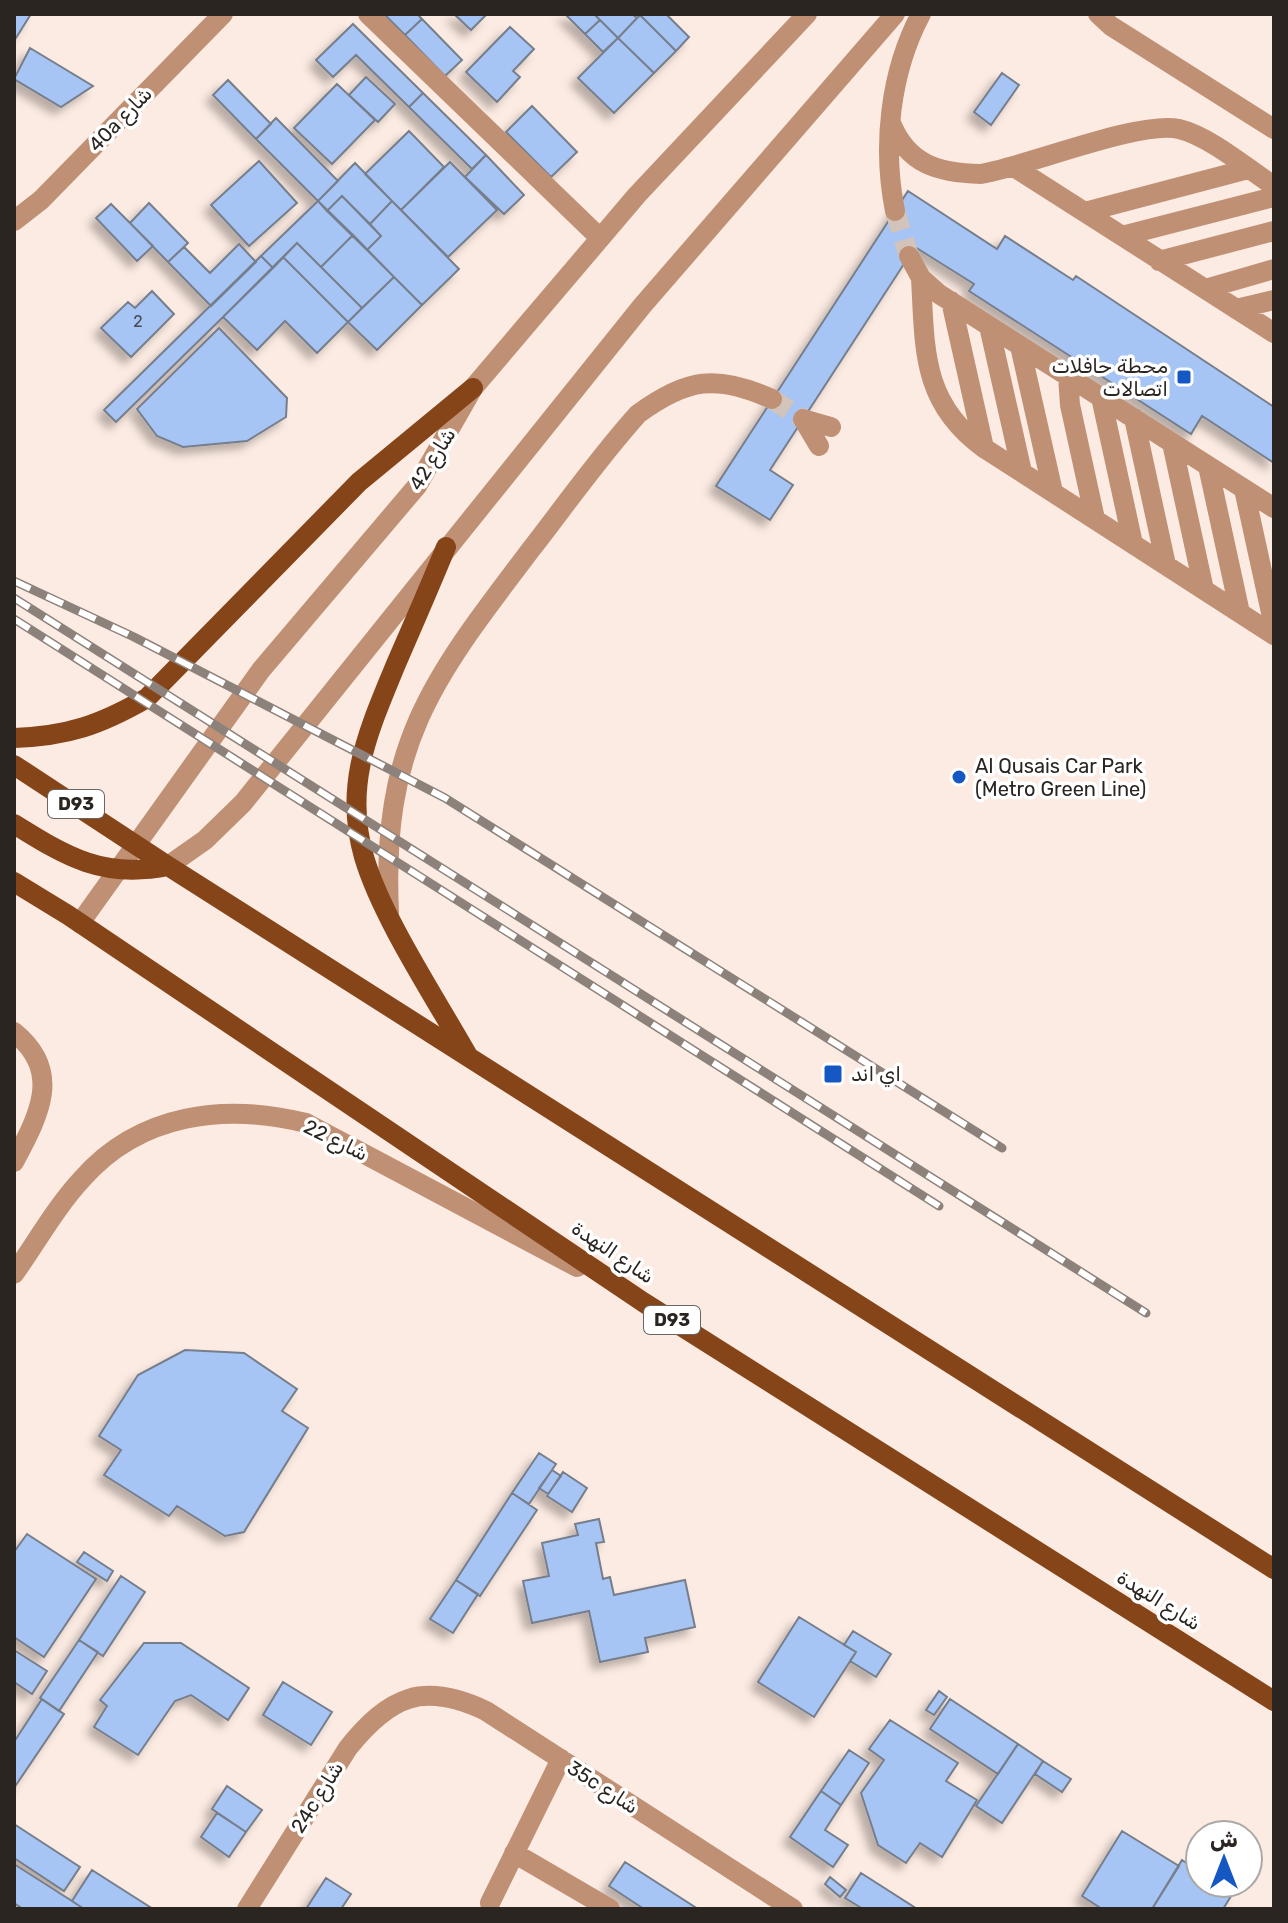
<svg xmlns="http://www.w3.org/2000/svg" width="1288" height="1923" font-family="Rubik,'Noto Sans Arabic',sans-serif">
<style>
.building{fill:#a6c4f4;stroke:#767e8b;stroke-width:2;filter:url(#shadow)}
.lines{fill:none;stroke-linecap:round;stroke-linejoin:round}
.minor-tunnel{stroke:#d2c3bb;stroke-width:20;stroke-dasharray:20 10;stroke-linecap:butt}
.minor{stroke:#c09075;stroke-width:20}
.major{stroke:#864519;stroke-width:20}
.rail-casing{stroke:#8d827b;stroke-width:9}
.rail{stroke:#fff;stroke-width:6;stroke-dasharray:18;stroke-linecap:butt}
.poi-dot{fill:#1558c3;stroke:#fff;stroke-width:3}
.labels{text-anchor:middle;stroke-width:7;stroke-linejoin:round;paint-order:stroke}
.number-label{font-size:16px;fill:#4a4d56}
.shield{fill:#fff;stroke:#6b6664;stroke-width:2}
.shield-label{font-size:18px;font-weight:bold;fill:#2b2521}
.street-label{font-size:20px;fill:#2b2521;stroke:#fff}
.poi-label{font-size:20px;fill:#2b2521;stroke:#fff;text-anchor:start}
</style>
<defs>
<filter id="shadow"><feDropShadow dx="-7" dy="7" stdDeviation="4" flood-color="#0004"/></filter>
</defs>
<rect width="100%" height="100%" fill="#fcebe2"/>
<!-- building -->
<path class="building" d="M 14,14 L 31,14 L 14,41 Z
M 384,14 L 417,14 L 422,19 L 405,35 Z
M 454,14 L 487,14 L 471,30 Z
M 565,14 L 594,14 L 600,20 L 585,34 Z
M 594,14 L 632,14 L 637,18 L 618,38 Z
M 666,14 L 689,37 L 676,51 L 640,15 Z
M 640,15 L 676,51 L 654,73 L 618,38 Z
M 422,19 L 462,60 L 445,76 L 405,35 Z
M 600,20 L 618,38 L 603,52 L 585,34 Z
M 353,24 L 423,93 L 409,107 L 356,55 L 333,77 L 316,60 Z
M 510,27 L 534,49 L 513,71 L 520,77 L 497,102 L 466,72 Z
M 618,38 L 654,73 L 614,113 L 578,78 Z
M 30,48 L 93,86 L 61,107 L 14,79 Z
M 1002,73 L 1019,85 L 991,125 L 974,112 Z
M 366,77 L 395,104 L 378,122 L 349,95 Z
M 228,80 L 271,124 L 256,139 L 213,95 Z
M 337,84 L 375,120 L 332,164 L 294,128 Z
M 423,93 L 486,155 L 472,169 L 409,107 Z
M 532,106 L 577,152 L 551,177 L 506,132 Z
M 276,118 L 338,181 L 318,201 L 256,139 Z
M 409,131 L 444,167 L 401,210 L 365,174 Z
M 486,155 L 524,195 L 504,214 L 465,177 Z
M 259,161 L 297,203 L 249,246 L 211,205 Z
M 450,162 L 497,210 L 448,257 L 401,210 Z
M 355,163 L 392,201 L 370,224 L 342,196 L 327,211 L 318,201 Z
M 908,191 L 997,249 L 1005,236 L 1073,280 L 1076,276 L 1274,407 L 1274,463 L 1202,416 L 1191,434 L 969,291 L 974,284 L 915,247 L 770,470 L 793,485 L 770,520 L 716,486 Z
M 342,196 L 381,236 L 367,250 L 327,211 Z
M 318,201 L 353,235 L 321,267 L 297,243 L 273,268 L 261,256 Z
M 392,201 L 459,269 L 422,305 L 367,250 L 381,236 L 370,224 Z
M 149,203 L 188,243 L 168,262 L 130,223 Z
M 111,204 L 153,246 L 137,261 L 96,218 Z
M 353,235 L 394,277 L 362,308 L 321,267 Z
M 297,243 L 362,308 L 348,322 L 283,257 Z
M 239,244 L 256,262 L 211,306 L 168,262 L 184,247 L 210,273 Z
M 261,256 L 273,268 L 116,422 L 104,410 Z
M 283,257 L 348,322 L 317,353 L 285,321 L 257,350 L 223,317 Z
M 394,277 L 422,305 L 377,350 L 348,322 Z
M 152,291 L 174,314 L 131,357 L 101,328 L 128,302 L 135,308 Z
M 219,328 L 287,398 L 286,417 L 247,441 L 183,447 L 157,436 L 137,409 Z
M 185,1350 L 244,1353 L 297,1389 L 282,1411 L 308,1428 L 244,1532 L 225,1536 L 177,1506 L 169,1516 L 104,1475 L 121,1450 L 99,1436 L 138,1375 Z
M 539,1453 L 556,1464 L 529,1504 L 512,1493 Z
M 552,1470 L 561,1476 L 548,1494 L 539,1488 Z
M 563,1472 L 587,1488 L 572,1512 L 547,1496 Z
M 512,1493 L 537,1510 L 480,1596 L 456,1580 Z
M 599,1519 L 604,1542 L 596,1543 L 603,1579 L 610,1577 L 614,1595 L 685,1580 L 695,1627 L 645,1638 L 648,1652 L 600,1662 L 589,1611 L 532,1623 L 523,1581 L 549,1576 L 542,1543 L 578,1535 L 575,1524 Z
M 27,1534 L 96,1579 L 44,1657 L 14,1637 L 14,1552 Z
M 84,1552 L 113,1571 L 107,1581 L 77,1562 Z
M 121,1576 L 145,1592 L 103,1656 L 79,1640 Z
M 456,1580 L 478,1594 L 453,1633 L 430,1619 Z
M 799,1617 L 856,1652 L 814,1717 L 758,1682 Z
M 853,1631 L 891,1654 L 876,1677 L 850,1661 L 856,1652 L 844,1645 Z
M 79,1640 L 98,1652 L 59,1711 L 40,1698 Z
M 144,1643 L 181,1643 L 249,1688 L 228,1720 L 191,1695 L 175,1701 L 138,1755 L 94,1727 L 107,1706 L 100,1700 Z
M 14,1650 L 47,1671 L 32,1694 L 14,1682 Z
M 283,1682 L 332,1712 L 311,1745 L 263,1715 Z
M 939,1691 L 947,1697 L 934,1715 L 926,1710 Z
M 42,1699 L 64,1714 L 14,1788 L 14,1742 Z
M 950,1699 L 1018,1744 L 998,1774 L 930,1729 Z
M 890,1720 L 958,1763 L 946,1781 L 977,1800 L 942,1857 L 920,1843 L 906,1863 L 878,1845 L 861,1793 L 884,1760 L 869,1749 Z
M 1018,1744 L 1043,1761 L 1002,1823 L 976,1806 Z
M 849,1750 L 869,1763 L 841,1805 L 821,1791 Z
M 1043,1761 L 1071,1779 L 1062,1792 L 1035,1774 Z
M 227,1786 L 262,1810 L 246,1832 L 212,1809 Z
M 821,1791 L 841,1805 L 825,1830 L 848,1845 L 833,1867 L 790,1837 Z
M 217,1813 L 246,1832 L 229,1857 L 201,1837 Z
M 14,1824 L 80,1867 L 64,1891 L 14,1858 Z
M 1122,1831 L 1179,1866 L 1152,1909 L 1102,1909 L 1082,1896 Z
M 1182,1860 L 1200,1872 L 1200,1883 L 1217,1883 L 1233,1893 L 1223,1909 L 1152,1909 Z
M 625,1862 L 698,1909 L 644,1909 L 609,1886 Z
M 14,1864 L 72,1901 L 84,1909 L 23,1909 L 14,1903 Z
M 92,1870 L 153,1909 L 84,1909 L 72,1901 Z
M 861,1873 L 914,1907 L 912,1909 L 863,1909 L 845,1898 Z
M 830,1877 L 846,1890 L 840,1897 L 825,1884 Z
M 326,1878 L 351,1894 L 341,1909 L 306,1909 Z"/>
<g class="lines">
<!-- minor-tunnel -->
<path class="minor-tunnel" d="M 895,211 L 909,256
M 772,399 L 803,419"/>
<!-- minor -->
<path class="minor" d="M 368,14 L 600,238
M 1098,14 L 1111,26 L 1274,129
M 891,123 C 908,165 939,173 981,174 C 1028,166 1140,120 1179,129 C 1209,136 1248,169 1274,186
M 1014,167 L 1274,333
M 895,211 C 882,146 890,72 921,14
M 1085,212 L 1248,169
M 14,221 L 41,200 L 223,14
M 1122,236 L 1274,197
M 909,256 L 921,278 L 939,294 L 1274,508
M 1159,261 L 1274,231
M 921,278 C 925,348 921,403 984,448 L 1274,635
M 1205,289 L 1274,269
M 951,301 L 984,448
M 1236,309 L 1274,300
M 989,326 L 1022,472
M 1020,346 L 1053,492
M 1068,376 L 1070,405 L 1095,519
M 1101,397 L 1133,544
M 1134,418 L 1166,565
M 1172,443 L 1204,590
M 819,446 L 803,419 L 831,427
M 1208,466 L 1240,613
M 1244,489 L 1274,626
M 168,866 L 205,840 L 243,803 L 642,306 L 895,14
M 389,912 C 381,742 434,677 532,548 C 567,503 600,456 638,414 C 687,378 717,374 772,399
M 80,923 L 261,670 L 417,486 L 473,388 L 637,195 L 807,14
M 14,1032 C 63,1072 39,1115 14,1162
M 14,1274 C 36,1243 56,1207 82,1179 C 140,1113 225,1103 306,1123 L 577,1267
M 514,1853 L 610,1909
M 490,1903 L 561,1759
M 247,1909 L 348,1748 C 390,1696 423,1681 486,1711 L 793,1909"/>
<!-- major -->
<path class="major" d="M 446,547 C 430,586 413,625 396,664 C 369,730 343,784 364,857 C 382,918 436,999 468,1056
M 14,738 C 68,736 100,725 147,698 L 359,482 L 473,388
M 14,765 L 168,866 L 1274,1569
M 14,824 C 67,857 103,879 168,866
M 14,882 L 68,915 L 643,1302 L 1274,1701"/>
<defs>
<path id="rail" d="M 14,581 L 134,637 L 445,798 L 1002,1148
M 14,598 L 1146,1313
M 14,619 L 939,1206"/>
</defs>
<!-- rail casing -->
<use href="#rail" class="rail-casing"/>
<!-- rail -->
<use href="#rail" class="rail"/>
</g>
<!-- markers -->
<g class="poi-dot">
<rect x="1176" y="369" width="16" height="16" rx="4"/>
<circle cx="959" cy="777" r="8"/>
<rect x="823" y="1064" width="20" height="20" rx="4"/>
</g>
<g class="labels">
<!-- number labels -->
<g class="number-label">
<text x="138" y="327">2</text>
</g>
<!-- shield labels -->
<g class="shield">
<rect x="48" y="790" width="56" height="28" rx="6"/>
<rect x="644" y="1306" width="56" height="28" rx="6"/>
</g>
<g class="shield-label">
<text x="76" y="810">D93</text>
<text x="672" y="1326">D93</text>
</g>
<!-- street labels -->
<g class="street-label">
<text transform="translate(120 119) rotate(-46)" y="7">40a شارع</text>
<text transform="translate(432 459) rotate(-58)" y="7">شارع 42</text>
<text transform="translate(336 1140) rotate(26)" y="7">شارع 22</text>
<text transform="translate(613 1252) rotate(34)" y="7">شارع النهدة</text>
<text transform="translate(1159 1600) rotate(32)" y="7">شارع النهدة</text>
<text transform="translate(603 1787) rotate(33)" y="7">35c شارع</text>
<text transform="translate(317 1797) rotate(-58)" y="7">24c شارع</text>
</g>
<!-- poi labels -->
<g class="poi-label">
<text x="1168" y="373" text-anchor="end">محطة حافلات<tspan x="1168" dy="23">اتصالات</tspan></text>
<text x="975" y="773">Al Qusais Car Park<tspan x="975" dy="23">(Metro Green Line)</tspan></text>
<text x="851" y="1081">اي اند</text>
</g>
</g>
<!-- border -->
<rect width="1288" height="1923" fill="none" stroke="#2b2521" stroke-width="32"/>
<!-- north arrow -->
<g transform="translate(1224 1859)"><circle r="38" fill="#ffffff" stroke="#aaa8a6" stroke-width="2"/>
<path d="M0-6L14 30L0 20L-14 30Z" fill="#1558c3"/>
<text y="-12" font-size="22" font-weight="bold" text-anchor="middle" fill="#2b2521">ش</text>
</g>
</svg>
